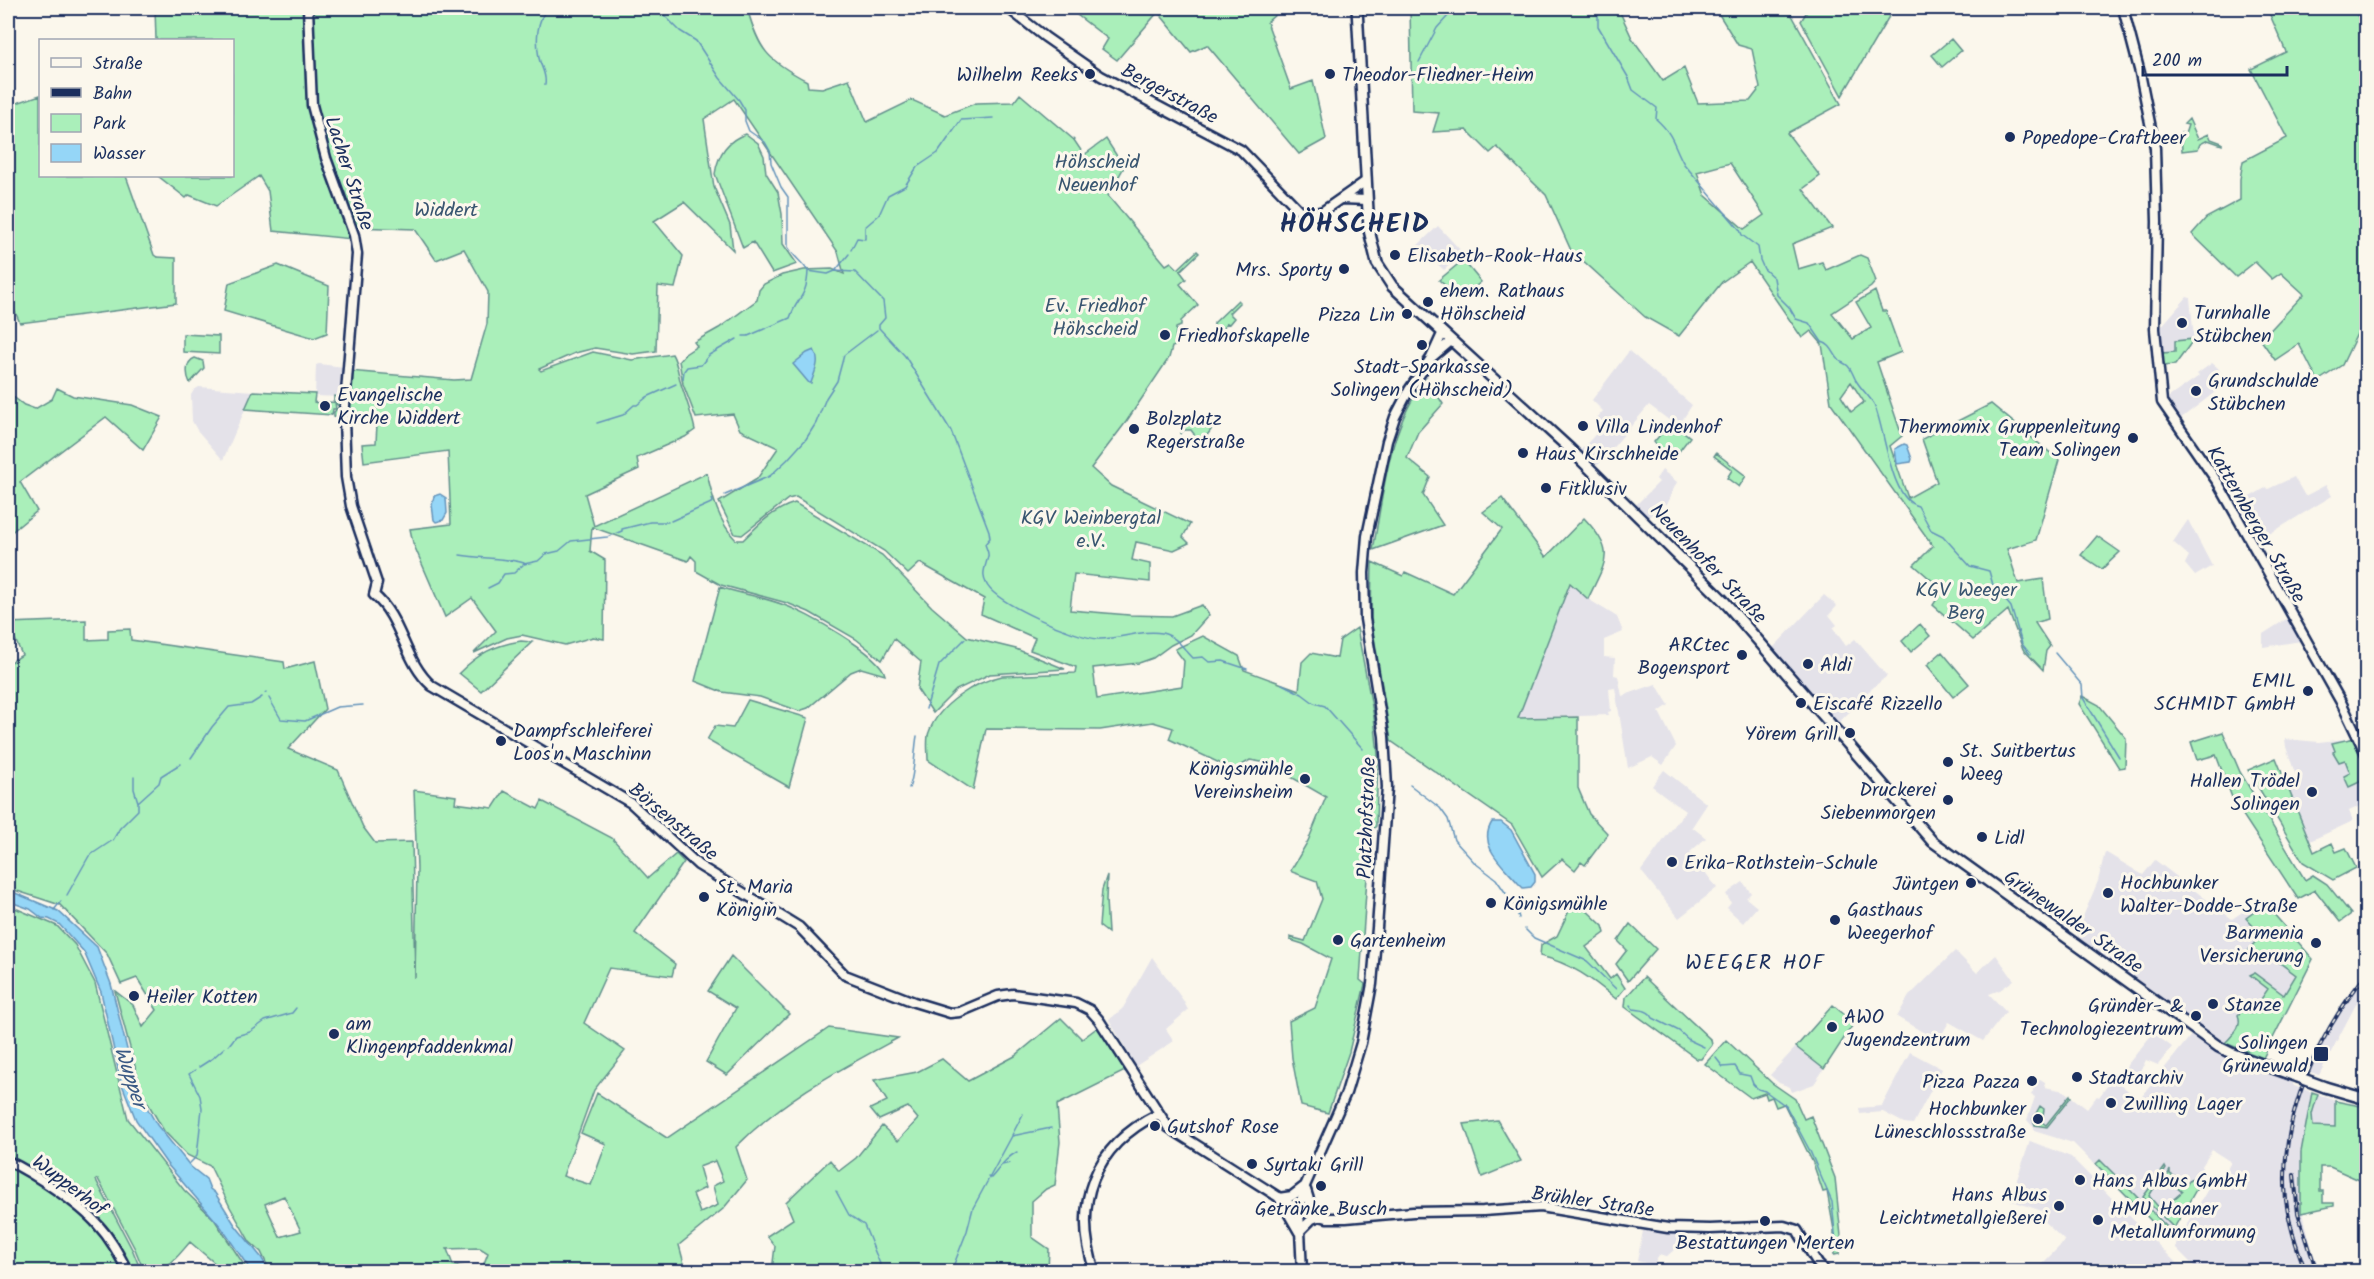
<svg xmlns="http://www.w3.org/2000/svg" width="2374" height="1279" font-family="Kalam,sans-serif">
<style>
.built{fill:#e4e2e9}
.green{fill:#aaefba;stroke:#628f8c;stroke-width:1.5;fill-rule:evenodd}
.water{fill:#95d6f7;stroke:#6493ba;stroke-width:1.5}
.lines{fill:none;stroke-linecap:round;stroke-linejoin:round}
.stream{stroke:#6493ba;stroke-width:1.5}
.secondary-casing{stroke:#1b2f5e;stroke-width:13}
.primary-casing{stroke:#1b2f5e;stroke-width:14}
.secondary{stroke:#fbf7ec;stroke-width:8}
.primary{stroke:#fbf7ec;stroke-width:9}
.rail-casing{stroke:#1b2f5e;stroke-width:4}
.rail{stroke:#fbf7ec;stroke-width:1.5;stroke-dasharray:4.5;stroke-linecap:butt}
.primary-bridge-casing{stroke:#1b2f5e;stroke-width:14;stroke-linecap:butt}
.primary-bridge{stroke:#fbf7ec;stroke-width:9}
.poi-dot{fill:#1b2f5e;stroke:#fbf7ec;stroke-width:2}
.labels{text-anchor:middle;stroke-width:6;stroke-linejoin:round;paint-order:stroke}
.poi-label{font-size:20px;fill:#1b2f5e;stroke:#fbf7ec;text-anchor:start}
.street-label{font-size:20px;fill:#1b2f5e;stroke:#fbf7ec}
.park-label{font-size:20px;fill:#385570;stroke:#fbf7ec}
.neighbourhood-label{font-size:21px;letter-spacing:1.5px;fill:#1b2f5e;stroke:#fbf7ec}
.water-label{font-size:21px;font-style:italic;fill:#3a5984;stroke:#fbf7ec}
.district-label{font-size:26px;font-weight:bold;letter-spacing:1.5px;fill:#1b2f5e;stroke:#fbf7ec}
</style>
<rect width="100%" height="100%" fill="#fbf7ec"/>
<filter id="ink" filterUnits="userSpaceOnUse"><feTurbulence type="fractalNoise" baseFrequency=".0167" numOctaves="2"/><feDisplacementMap in="SourceGraphic" scale="12" xChannelSelector="R" yChannelSelector="G"/><feConvolveMatrix kernelMatrix="1 2 1 2 8 2 1 2 1" color-interpolation-filters="sRGB"/></filter>
<g filter="url(#ink)">
<!-- built -->
<path class="built" d="M 1438,226 L 1463,253 L 1444,270 L 1417,246 Z
M 2187,297 L 2190,298 L 2194,339 L 2175,365 L 2163,366 L 2160,328 Z
M 1629,351 L 1692,405 L 1678,427 L 1649,405 L 1598,465 L 1581,450 L 1604,425 L 1597,418 L 1603,411 L 1592,400 Z
M 2212,363 L 2218,368 L 2227,383 L 2180,419 L 2168,403 L 2169,397 L 2199,376 L 2197,374 Z
M 319,364 L 344,367 L 341,397 L 315,396 L 316,365 Z
M 199,387 L 253,391 L 223,460 L 197,430 L 192,421 L 191,395 L 194,390 Z
M 1662,470 L 1677,482 L 1666,505 L 1663,503 L 1649,517 L 1636,505 L 1659,482 L 1656,479 Z
M 2294,477 L 2305,496 L 2326,485 L 2332,496 L 2256,542 L 2236,505 L 2267,487 L 2268,489 Z
M 2188,520 L 2212,566 L 2195,576 L 2185,564 L 2189,556 L 2173,542 Z
M 1570,583 L 1588,599 L 1617,617 L 1623,632 L 1604,640 L 1604,657 L 1615,658 L 1614,675 L 1618,676 L 1622,696 L 1656,684 L 1669,705 L 1659,712 L 1676,746 L 1663,765 L 1652,757 L 1628,768 L 1615,688 L 1609,689 L 1611,711 L 1608,712 L 1609,715 L 1518,718 Z
M 1824,595 L 1837,606 L 1829,615 L 1837,625 L 1833,628 L 1846,646 L 1855,639 L 1887,676 L 1857,701 L 1859,703 L 1838,723 L 1773,648 Z
M 2288,618 L 2301,641 L 2263,647 L 2263,634 Z
M 2354,738 L 2366,765 L 2366,803 L 2349,811 L 2353,821 L 2310,841 L 2285,783 L 2297,779 L 2286,747 L 2285,739 L 2319,742 Z
M 1664,770 L 1707,804 L 1692,827 L 1706,838 L 1690,852 L 1717,888 L 1679,918 L 1641,871 L 1685,811 L 1652,786 Z
M 2105,852 L 2143,875 L 2155,860 L 2232,919 L 2260,900 L 2263,905 L 2265,904 L 2313,959 L 2263,1058 L 2222,1042 L 2078,937 L 2077,931 L 2098,881 Z
M 1743,882 L 1751,893 L 1746,898 L 1757,907 L 1743,923 L 1727,908 L 1731,903 L 1726,894 Z
M 1955,951 L 1977,973 L 1996,955 L 2014,980 L 2000,990 L 1989,994 L 2006,1012 L 1983,1041 L 1949,1022 L 1938,1041 L 1897,1017 L 1909,996 Z
M 1152,957 L 1183,1000 L 1188,1010 L 1166,1029 L 1174,1041 L 1136,1066 L 1109,1020 L 1123,1008 Z
M 2366,972 L 2366,985 L 2319,1075 L 2307,1071 L 2347,996 Z
M 2153,1033 L 2172,1047 L 2158,1065 L 2146,1060 L 2144,1064 L 2145,1065 L 2134,1077 L 2124,1069 Z
M 2192,1034 L 2224,1057 L 2291,1080 L 2294,1086 L 2312,1092 L 2301,1152 L 2303,1203 L 2301,1204 L 2312,1251 L 2321,1271 L 2199,1271 L 2176,1248 L 2176,1244 L 2212,1182 L 2220,1182 L 2231,1162 L 2212,1150 L 2202,1166 L 2202,1176 L 2197,1188 L 2172,1232 L 2167,1237 L 2073,1143 L 2034,1131 L 2034,1128 L 2027,1120 L 2035,1097 L 2031,1095 L 2040,1079 L 2045,1082 L 2045,1087 L 2064,1091 L 2087,1109 L 2097,1096 L 2099,1097 L 2113,1078 L 2139,1100 Z
M 1796,1047 L 1824,1069 L 1814,1084 L 1792,1092 L 1790,1087 L 1779,1083 L 1770,1075 Z
M 1910,1052 L 1942,1069 L 1913,1124 L 1904,1123 L 1883,1112 L 1860,1114 L 1859,1108 L 1882,1106 Z
M 2318,1094 L 2335,1101 L 2335,1127 L 2313,1126 L 2312,1114 Z
M 2030,1141 L 2071,1157 L 2184,1271 L 2035,1271 L 2065,1241 L 2039,1217 L 2042,1211 L 2010,1200 Z
M 1643,1231 L 1679,1234 L 1678,1249 L 1675,1249 L 1666,1257 L 1659,1255 L 1654,1265 L 1637,1261 Z"/>
<!-- green -->
<path class="green" d="M 155,8 L 305,8 L 309,106 L 352,239 L 273,231 L 268,191 L 259,176 L 216,206 L 189,195 L 186,198 L 158,176 L 232,176 L 232,40 L 156,40 Z
M 310,8 L 747,8 C 759,50 767,60 807,81 L 808,87 L 822,88 L 849,79 L 867,122 L 912,100 L 945,115 L 976,103 L 1014,102 L 1020,94 L 1074,140 L 1084,155 L 1106,139 L 1124,167 L 1108,196 L 1166,265 L 1171,262 L 1178,269 L 1197,251 L 1199,253 L 1180,271 L 1186,279 L 1180,284 L 1198,305 L 1181,321 L 1181,326 L 1176,328 L 1175,346 L 1172,347 L 1169,358 L 1126,422 L 1091,468 L 1111,486 L 1190,524 L 1183,537 L 1189,543 L 1174,550 L 1136,542 L 1132,560 L 1150,564 L 1150,582 L 1074,574 L 1070,610 L 1129,615 L 1172,616 L 1202,605 L 1209,615 L 1191,635 L 1171,645 L 1153,658 L 1139,663 L 1093,668 L 1097,699 L 1182,686 L 1184,661 L 1175,649 L 1203,636 L 1239,656 L 1244,670 L 1299,690 L 1302,662 L 1311,653 L 1337,658 L 1340,640 L 1357,628 L 1374,717 L 1378,754 L 1376,826 L 1370,833 L 1360,980 L 1365,984 L 1349,1052 L 1328,1113 L 1301,1106 L 1292,1058 L 1289,1021 L 1315,1008 L 1331,959 L 1303,944 L 1290,940 L 1290,937 L 1305,941 L 1322,899 L 1317,881 L 1292,872 L 1291,870 L 1308,841 L 1326,797 L 1267,763 L 1250,760 L 1234,770 L 1169,739 L 1173,728 L 1153,722 L 1100,730 L 986,729 L 973,790 L 928,760 C 928,752 926,739 929,732 C 939,704 975,682 1002,676 L 1075,673 L 1076,667 L 1030,650 L 1035,638 L 981,614 L 984,599 L 920,563 L 908,574 L 884,551 L 796,497 L 788,499 L 742,535 L 735,534 L 719,502 L 757,479 L 778,448 L 740,430 L 733,414 L 696,418 L 683,384 L 679,361 L 685,354 L 697,346 L 694,342 L 719,328 L 757,300 L 759,290 L 764,284 L 782,275 L 804,270 L 832,269 L 844,274 L 838,252 L 734,99 L 704,119 L 714,187 L 730,225 L 733,250 L 684,202 L 654,221 L 683,256 L 675,288 L 658,286 L 656,351 L 633,354 L 595,348 L 575,353 L 539,369 L 541,371 L 593,352 L 632,360 L 672,354 C 678,364 678,376 682,387 C 687,402 692,415 695,430 L 685,437 L 637,458 L 639,469 L 585,494 L 594,526 L 707,473 C 712,496 719,523 736,540 L 743,540 C 758,525 774,509 795,503 L 882,555 L 932,607 L 967,637 L 1016,649 L 1065,669 L 990,674 L 956,690 L 933,713 L 917,689 L 921,662 L 894,639 L 882,660 L 856,639 L 809,612 L 787,603 L 721,585 L 696,571 L 696,561 L 691,556 L 688,561 L 592,527 L 590,551 L 605,560 L 604,639 L 593,637 L 565,645 L 522,635 L 507,638 L 474,653 L 496,631 L 472,598 L 445,617 L 413,543 L 410,529 L 451,524 L 448,451 L 364,462 L 362,444 L 376,443 L 377,423 L 346,422 L 349,371 L 454,380 L 471,379 L 487,324 L 488,292 L 464,249 L 436,260 L 415,229 L 353,227 L 313,105 Z
M 1068,8 L 1283,8 L 1267,22 L 1291,89 L 1313,81 L 1326,139 L 1299,154 L 1207,45 L 1191,52 L 1158,12 L 1117,60 L 1102,49 L 1108,39 Z
M 1410,8 L 1618,8 L 1632,38 L 1663,81 L 1684,68 L 1698,103 L 1750,101 L 1760,88 L 1752,49 L 1738,45 L 1715,8 L 1788,8 L 1841,104 L 1787,133 L 1820,176 L 1803,189 L 1832,228 L 1792,244 L 1798,269 L 1822,262 L 1826,270 L 1860,255 L 1867,258 L 1876,281 L 1871,287 L 1832,313 L 1853,339 L 1871,328 L 1856,302 L 1875,291 L 1882,311 L 1886,311 L 1901,352 L 1877,362 L 1902,436 L 1890,446 L 1908,498 L 1937,482 L 1922,439 L 1991,404 L 2059,460 L 2036,540 L 2007,549 L 2018,583 L 2043,579 L 2048,619 L 2035,623 L 2050,646 L 2046,651 L 2043,670 L 2023,649 L 2008,610 L 1973,640 L 1933,605 L 1943,590 L 1914,565 L 1933,546 L 1831,403 L 1822,344 L 1811,331 L 1802,338 L 1750,262 L 1722,282 L 1679,336 L 1645,317 L 1580,258 L 1574,257 L 1546,195 L 1497,147 L 1490,153 L 1467,130 L 1433,132 L 1439,113 L 1412,111 ZM 1730,163 L 1764,215 L 1744,229 L 1705,195 L 1697,172 ZM 1851,382 L 1864,402 L 1851,412 L 1841,396 Z
M 1809,8 L 1894,8 L 1842,96 L 1801,21 Z
M 2267,8 L 2366,8 L 2366,315 L 2342,365 L 2318,381 L 2299,344 L 2275,360 L 2261,340 L 2304,294 L 2281,273 L 2272,279 L 2255,262 L 2236,277 L 2192,234 L 2206,218 L 2240,200 L 2240,179 L 2243,161 L 2287,138 L 2251,69 L 2286,52 Z
M 1951,39 L 1961,51 L 1942,67 L 1932,55 Z
M 40,95 L 40,176 L 126,176 L 154,255 L 157,257 L 176,258 L 176,303 L 20,323 L 8,296 L 8,106 Z
M 2189,119 L 2198,139 L 2209,134 L 2211,139 L 2222,143 L 2222,145 L 2208,140 L 2200,144 L 2198,149 L 2182,151 L 2181,133 L 2185,134 L 2188,125 L 2184,124 Z
M 746,134 L 758,143 L 764,156 L 766,173 L 778,192 L 782,214 L 783,244 L 797,264 L 772,273 L 753,242 L 743,248 L 715,174 C 718,154 727,140 746,134 Z
M 1463,260 L 1481,282 L 1460,299 L 1439,280 Z
M 278,265 L 329,286 L 327,333 L 314,338 L 224,311 L 229,283 Z
M 1238,300 L 1240,302 L 1229,313 L 1234,318 L 1229,324 L 1227,323 L 1223,328 L 1214,329 L 1214,323 Z
M 183,334 L 219,336 L 219,354 L 183,352 Z
M 2194,339 L 2175,365 L 2163,366 L 2162,353 L 2175,352 L 2175,341 Z
M 195,358 L 203,361 L 204,368 L 190,383 C 186,375 185,362 195,358 Z
M 1427,378 L 1443,404 L 1418,432 L 1407,458 L 1430,477 L 1423,495 L 1443,525 L 1373,550 C 1384,491 1388,426 1427,378 Z
M 57,388 L 73,396 L 132,405 L 162,417 L 143,450 L 106,417 L 20,482 L 37,511 L 8,535 L 8,393 L 24,405 L 35,409 L 52,399 Z
M 253,391 L 315,394 L 314,402 L 317,403 L 334,402 L 334,396 L 341,397 L 340,418 L 334,417 L 334,412 L 339,407 L 335,402 L 336,409 L 333,409 L 332,415 L 245,409 Z
M 1184,416 L 1213,421 L 1211,430 L 1202,442 L 1194,441 L 1194,434 L 1191,430 L 1184,430 L 1181,433 Z
M 1671,422 L 1690,437 L 1674,458 L 1670,460 L 1657,449 L 1658,447 L 1654,442 Z
M 1716,453 L 1746,476 L 1739,487 L 1727,478 L 1732,470 L 1714,456 Z
M 1502,498 L 1546,557 L 1584,518 C 1617,553 1606,560 1588,599 L 1570,583 L 1518,718 L 1578,717 L 1578,788 L 1589,814 L 1608,834 L 1585,865 L 1581,862 L 1575,870 L 1562,859 L 1542,877 L 1512,825 L 1391,741 L 1371,618 L 1372,562 L 1403,576 L 1405,572 L 1453,594 L 1502,529 L 1483,512 Z
M 2097,536 L 2120,552 L 2102,569 L 2081,555 Z
M 720,587 C 741,594 763,597 784,605 C 805,612 881,654 885,675 L 861,668 L 851,672 L 808,708 L 799,711 L 760,697 L 722,692 L 695,681 Z
M 86,620 L 86,640 L 108,639 L 108,630 L 130,629 L 131,640 L 284,662 L 285,669 L 315,661 L 325,709 L 288,749 L 338,770 L 363,827 L 375,843 L 412,842 L 415,978 L 417,868 L 414,790 L 456,796 L 455,803 L 493,808 L 504,791 L 538,809 L 542,801 L 612,838 L 648,878 L 676,854 L 684,862 L 635,933 L 675,964 L 672,976 L 609,968 L 584,1023 L 625,1051 L 594,1090 L 563,1176 L 591,1185 L 606,1144 L 581,1133 L 597,1093 L 667,1138 L 829,1028 L 898,1038 C 839,1070 784,1098 736,1147 L 747,1180 L 723,1209 L 679,1245 L 686,1271 L 481,1271 L 488,1253 L 480,1248 L 447,1249 L 453,1265 L 479,1271 L 270,1271 L 261,1252 L 250,1242 L 230,1207 L 210,1166 L 187,1155 L 164,1131 L 142,1093 L 115,991 L 133,1005 L 143,1027 L 157,1010 L 137,978 L 121,984 L 107,954 L 60,905 L 8,888 L 8,664 L 22,655 L 8,623 ZM 715,1161 L 723,1181 L 713,1186 L 718,1205 L 700,1213 L 693,1194 L 705,1188 L 699,1167 ZM 284,1196 L 301,1231 L 280,1237 L 265,1204 Z
M 1920,624 L 1930,636 L 1911,652 L 1902,641 Z
M 521,641 L 532,642 L 481,691 L 459,673 C 478,654 494,645 521,641 Z
M 1942,652 L 1969,684 L 1953,697 L 1927,665 Z
M 2082,696 L 2099,705 L 2126,738 L 2125,767 L 2119,768 L 2079,704 Z
M 748,700 L 808,718 L 789,787 L 707,740 L 715,726 L 733,728 Z
M 2223,732 L 2240,772 L 2305,880 L 2313,875 L 2327,884 L 2351,914 L 2340,922 L 2315,890 L 2298,899 L 2233,800 L 2216,755 L 2197,760 L 2191,742 Z
M 2354,738 L 2366,765 L 2366,779 L 2349,787 L 2344,776 L 2350,773 L 2345,760 L 2339,762 L 2333,752 L 2335,751 L 2332,743 Z
M 2276,758 L 2314,852 L 2332,843 L 2336,852 L 2346,848 L 2356,868 L 2333,880 L 2303,862 L 2248,770 Z
M 1107,875 L 1106,900 L 1108,933 L 1099,926 L 1102,890 Z
M 2265,904 L 2313,959 L 2263,1058 L 2225,1043 C 2233,1034 2243,1027 2238,1015 L 2240,1013 L 2230,1002 L 2233,999 L 2251,1014 L 2268,989 L 2250,975 L 2254,973 L 2284,995 L 2296,975 L 2268,954 L 2261,963 L 2247,952 L 2261,935 L 2246,918 Z
M 8,905 L 57,926 L 75,945 L 95,983 L 128,1119 L 184,1190 L 214,1219 L 248,1271 L 224,1271 L 190,1242 C 175,1259 169,1271 144,1271 L 135,1249 L 98,1179 L 96,1180 L 133,1251 L 141,1271 L 8,1271 Z
M 1583,907 L 1603,926 L 1605,933 L 1586,947 L 1610,979 L 1616,974 L 1625,988 L 1616,999 C 1592,979 1571,963 1540,956 L 1541,945 L 1557,936 L 1569,911 Z
M 1630,924 L 1656,949 L 1628,981 L 1616,964 L 1627,950 L 1618,941 Z
M 731,956 L 789,1014 L 727,1075 L 706,1062 L 736,1008 L 708,991 Z
M 1644,977 L 1711,1040 L 1712,1045 L 1701,1059 L 1697,1059 L 1625,1007 L 1626,997 Z
M 1833,1005 L 1854,1023 L 1824,1069 L 1796,1047 Z
M 1061,1018 L 1082,1039 L 1098,1027 L 1125,1071 L 1057,1105 L 1060,1142 L 1055,1185 L 1046,1189 L 1032,1201 L 1032,1237 L 1049,1249 L 1048,1271 L 772,1271 L 775,1246 L 767,1236 L 793,1219 L 786,1202 L 830,1160 L 839,1171 L 856,1158 L 882,1126 L 898,1141 L 918,1119 L 908,1107 L 879,1120 L 870,1109 L 887,1101 L 874,1080 L 917,1072 L 942,1059 L 968,1081 L 1015,1056 Z
M 1726,1040 L 1772,1083 L 1795,1099 L 1804,1119 L 1811,1116 L 1835,1178 L 1841,1236 L 1839,1254 L 1834,1255 L 1834,1230 L 1827,1191 L 1823,1192 L 1813,1163 L 1784,1104 L 1776,1107 L 1772,1097 L 1767,1099 L 1765,1093 L 1751,1098 L 1705,1064 Z
M 2312,1092 L 2318,1094 L 2312,1114 L 2313,1126 L 2335,1127 L 2335,1101 L 2366,1107 L 2366,1183 L 2330,1167 L 2320,1167 L 2320,1191 L 2323,1191 L 2323,1203 L 2334,1203 L 2334,1206 L 2301,1213 L 2301,1152 Z
M 2070,1095 L 2071,1097 L 2047,1127 L 2035,1125 L 2033,1119 L 2040,1106 L 2044,1109 L 2042,1122 L 2046,1125 Z
M 1497,1120 L 1521,1161 L 1482,1177 L 1464,1124 Z
M 2100,1160 L 2172,1232 L 2167,1237 L 2096,1164 Z
M 2165,1167 L 2166,1169 L 2149,1196 L 2161,1210 L 2182,1192 L 2166,1178 L 2170,1170 L 2170,1174 L 2187,1184 L 2190,1179 L 2194,1178 L 2197,1188 L 2174,1228 L 2143,1197 Z"/>
<!-- water -->
<path class="water" d="M 814,350 C 821,361 815,371 811,383 L 809,383 L 793,364 L 807,353 Z
M 1904,444 L 1907,445 L 1912,459 L 1911,462 L 1897,464 L 1895,449 Z
M 440,494 L 446,498 L 447,513 L 443,520 L 436,522 L 434,520 L 432,505 L 434,496 Z
M 1492,822 L 1501,822 L 1511,830 L 1535,874 L 1535,882 L 1531,887 L 1523,888 L 1518,883 C 1503,865 1477,846 1492,822 Z
M 8,890 L 58,911 L 97,947 L 111,984 L 137,1090 L 157,1125 L 191,1167 L 206,1179 L 210,1189 L 215,1193 L 235,1225 L 261,1257 L 269,1271 L 251,1271 L 221,1227 L 167,1164 L 136,1120 L 121,1082 L 101,992 L 84,952 L 59,924 L 49,919 L 42,918 L 30,909 L 8,901 Z"/>
<g class="lines">
<!-- stream -->
<path class="stream" d="M 657,8 L 680,31 L 696,41 L 720,78 L 739,100 L 745,110 L 745,121 L 749,131 L 765,142 L 770,151 L 771,163 L 781,187 L 788,197 L 788,247 C 794,257 802,262 808,271 L 828,274 L 835,271 L 855,272 L 883,301 L 885,318 L 879,325 L 879,328 L 905,356 L 951,431 L 989,531 L 990,538 L 985,544 C 986,548 989,553 988,556 C 986,566 981,573 986,583 C 994,603 1076,638 1098,639 C 1118,640 1143,629 1162,633 C 1176,636 1183,648 1193,658 L 1203,657 L 1209,662 L 1223,661 L 1247,669
M 1593,8 L 1598,15 L 1598,26 L 1628,77 L 1633,90 L 1657,108 L 1656,119 C 1675,136 1673,145 1684,164 L 1740,230 L 1742,235 L 1758,247 L 1760,260 L 1764,269 L 1774,278 L 1777,295 L 1789,307 L 1796,319 L 1809,323 L 1822,342 C 1833,345 1833,355 1840,361 C 1843,363 1846,364 1848,366 C 1853,371 1853,377 1857,382 C 1862,390 1869,396 1874,404 C 1885,428 1890,500 1918,506 L 1931,530 L 1943,536 L 1970,566 L 1989,571 L 1993,585 L 2011,607 L 2022,644 L 2030,654
M 2353,8 L 2366,31
M 1419,62 L 1437,28 L 1448,16
M 545,85 C 547,74 541,68 539,58 C 536,42 536,20 548,8
M 851,250 L 857,238 L 865,239 L 865,227 L 879,215 L 888,195 L 905,186 L 917,167 L 938,153 L 961,120 L 993,118
M 836,270 L 849,254
M 743,336 L 748,336 L 790,318 C 797,297 807,298 808,271
M 683,379 L 684,371 L 687,367 L 701,365 L 709,355 L 737,339
M 597,423 L 623,415 L 634,405 L 637,405 L 647,397 L 676,384
M 725,495 L 770,476 L 787,460 L 806,439 L 816,423 L 826,398 L 837,381 L 844,355 L 877,330
M 671,521 L 709,504 L 713,502 L 712,499
M 460,555 C 482,559 503,557 524,563
M 488,588 L 498,583 L 504,574 L 514,573 L 524,564 L 538,561 L 546,554 L 559,551 L 571,541 L 607,537 L 622,531 L 622,529 L 650,522 L 668,522
M 2055,653 L 2082,685 L 2083,698 L 2119,757
M 1282,684 L 1302,694 L 1314,703 L 1325,706 L 1363,749
M 265,693 L 266,692
M 269,698 L 281,719 L 305,721 L 337,707 L 363,705
M 926,709 L 939,665 L 965,639
M 191,758 L 212,727 L 229,707 L 251,704 L 262,697
M 134,777 L 134,789 L 138,802
M 1410,785 L 1440,808 L 1448,819 L 1454,840 L 1475,863 L 1496,879 L 1516,908 L 1519,918
M 909,788 C 915,774 914,752 917,736
M 67,895 L 89,856 L 113,840 L 120,828 L 138,810 L 138,802 L 159,783 L 161,776 L 180,764
M 54,910 L 61,901
M 1525,929 L 1534,938 L 1587,961 L 1616,989
M 1630,1005 L 1633,1009 C 1641,1010 1649,1010 1653,1018 L 1679,1031 L 1689,1040 L 1704,1047
M 229,1045 L 236,1036 L 250,1032 L 265,1021 L 292,1013 L 296,1008
M 1716,1058 L 1723,1067 L 1735,1066 L 1740,1074 L 1750,1076 L 1753,1084 L 1758,1089 L 1765,1091 L 1786,1106 L 1810,1151 L 1832,1202 L 1836,1243
M 199,1067 L 213,1058 L 224,1048
M 1012,1135 L 1023,1114
M 189,1164 L 197,1156 L 202,1108 L 200,1096 L 189,1074 L 195,1070
M 1002,1165 L 1010,1163
M 988,1177 L 991,1178 C 1000,1168 1004,1159 1017,1152
M 836,1191 L 849,1215 L 864,1225 L 880,1264 L 877,1272
M 951,1272 L 967,1231 L 973,1208 L 1012,1136 L 1051,1128"/>
<defs>
<path id="secondary" d="M 308,8 L 312,105 L 326,158 L 354,235 L 357,254 L 344,418 L 346,477 L 351,506 L 377,583 L 374,595 C 402,618 404,662 432,686 L 631,803 L 698,865 L 799,927 L 845,975 L 914,1002 L 950,1013 L 960,1012 L 998,996 L 1013,994 L 1076,1003 L 1090,1010 L 1099,1020 L 1168,1127 L 1299,1210 L 1327,1218 L 1346,1218 L 1413,1212 L 1483,1211 L 1541,1207 L 1668,1228 L 1710,1229 L 1784,1226 L 1797,1230 L 1818,1264 L 1826,1272
M 1008,8 L 1045,37 L 1101,76 L 1241,150 L 1300,211 L 1310,215 L 1323,211 L 1366,181
M 2123,8 L 2140,73 L 2155,148 L 2157,222 L 2155,329 L 2162,402 L 2218,483 L 2342,704 L 2366,754
M 1342,199 L 1367,200
M 1431,358 L 1451,341
M 8,1161 C 33,1173 79,1203 98,1225 C 111,1239 119,1255 128,1272
M 1306,1190 L 1310,1203 L 1319,1215
M 1279,1198 L 1292,1196 L 1305,1186
M 1280,1199 L 1299,1232
M 1299,1232 L 1312,1219 L 1320,1216
M 1095,1272 C 1072,1204 1093,1146 1158,1114
M 1302,1272 L 1299,1210 L 1305,1186 L 1346,1093 L 1361,1043 L 1372,984 L 1377,928 L 1387,787 L 1384,736 L 1365,619 L 1364,573 L 1367,536 L 1387,441 L 1395,417 L 1409,390 L 1431,358 L 1442,334"/>
<path id="primary" d="M 1357,8 L 1369,230 L 1377,263 L 1392,286 L 1570,449 L 1723,600 L 1932,841 L 2219,1047 L 2233,1054 L 2298,1077
M 2325,1087 L 2366,1099"/>
</defs>
<!-- secondary casing -->
<use href="#secondary" class="secondary-casing"/>
<!-- primary casing -->
<use href="#primary" class="primary-casing"/>
<!-- secondary -->
<use href="#secondary" class="secondary"/>
<!-- primary -->
<use href="#primary" class="primary"/>
<defs>
<path id="rail" d="M 2294,1175 L 2298,1213 L 2317,1272
M 2306,1272 C 2297,1249 2289,1225 2286,1200 C 2278,1121 2317,1035 2366,975"/>
</defs>
<!-- rail casing -->
<use href="#rail" class="rail-casing"/>
<!-- rail -->
<use href="#rail" class="rail"/>
<defs>
<path id="primary-bridge" d="M 2298,1077 L 2325,1087"/>
</defs>
<!-- primary-bridge casing -->
<use href="#primary-bridge" class="primary-bridge-casing"/>
<!-- primary-bridge -->
<use href="#primary-bridge" class="primary-bridge"/>
</g>
</g>
<!-- markers -->
<g class="poi-dot">
<circle cx="1090" cy="74" r="6"/>
<circle cx="1330" cy="74" r="6"/>
<circle cx="2010" cy="137" r="6"/>
<circle cx="1395" cy="255" r="6"/>
<circle cx="1344" cy="269" r="6"/>
<circle cx="1428" cy="302" r="6"/>
<circle cx="1407" cy="314" r="6"/>
<circle cx="2182" cy="323" r="6"/>
<circle cx="1165" cy="335" r="6"/>
<circle cx="1422" cy="345" r="6"/>
<circle cx="2196" cy="391" r="6"/>
<circle cx="325" cy="406" r="6"/>
<circle cx="1583" cy="426" r="6"/>
<circle cx="1134" cy="429" r="6"/>
<circle cx="2133" cy="438" r="6"/>
<circle cx="1523" cy="453" r="6"/>
<circle cx="1546" cy="488" r="6"/>
<circle cx="1742" cy="655" r="6"/>
<circle cx="1808" cy="664" r="6"/>
<circle cx="2308" cy="691" r="6"/>
<circle cx="1801" cy="703" r="6"/>
<circle cx="1850" cy="733" r="6"/>
<circle cx="501" cy="741" r="6"/>
<circle cx="1948" cy="762" r="6"/>
<circle cx="1305" cy="779" r="6"/>
<circle cx="2312" cy="792" r="6"/>
<circle cx="1948" cy="800" r="6"/>
<circle cx="1982" cy="837" r="6"/>
<circle cx="1672" cy="862" r="6"/>
<circle cx="1971" cy="883" r="6"/>
<circle cx="2108" cy="893" r="6"/>
<circle cx="704" cy="897" r="6"/>
<circle cx="1491" cy="903" r="6"/>
<circle cx="1835" cy="920" r="6"/>
<circle cx="1338" cy="940" r="6"/>
<circle cx="2316" cy="943" r="6"/>
<circle cx="134" cy="996" r="6"/>
<circle cx="2213" cy="1004" r="6"/>
<circle cx="2196" cy="1016" r="6"/>
<circle cx="1832" cy="1027" r="6"/>
<circle cx="334" cy="1034" r="6"/>
<rect x="2313" y="1046" width="16" height="16" rx="3"/>
<circle cx="2077" cy="1077" r="6"/>
<circle cx="2032" cy="1081" r="6"/>
<circle cx="2111" cy="1103" r="6"/>
<circle cx="2038" cy="1119" r="6"/>
<circle cx="1155" cy="1126" r="6"/>
<circle cx="1252" cy="1164" r="6"/>
<circle cx="2080" cy="1180" r="6"/>
<circle cx="1321" cy="1186" r="6"/>
<circle cx="2059" cy="1206" r="6"/>
<circle cx="2098" cy="1220" r="6"/>
<circle cx="1765" cy="1221" r="6"/>
</g>
<g class="labels">
<!-- poi labels -->
<g class="poi-label">
<text x="1078" y="81" text-anchor="end">Wilhelm Reeks</text>
<text x="1342" y="81">Theodor-Fliedner-Heim</text>
<text x="2022" y="144">Popedope-Craftbeer</text>
<text x="1407" y="262">Elisabeth-Rook-Haus</text>
<text x="1332" y="276" text-anchor="end">Mrs. Sporty</text>
<text x="1440" y="297">ehem. Rathaus<tspan x="1440" dy="23">Höhscheid</tspan></text>
<text x="2194" y="319">Turnhalle<tspan x="2194" dy="23">Stübchen</tspan></text>
<text x="1395" y="321" text-anchor="end">Pizza Lin</text>
<text x="1177" y="342">Friedhofskapelle</text>
<text x="1422" y="373" text-anchor="middle">Stadt-Sparkasse<tspan x="1422" dy="23">Solingen (Höhscheid)</tspan></text>
<text x="2208" y="387">Grundschulde<tspan x="2208" dy="23">Stübchen</tspan></text>
<text x="337" y="401">Evangelische<tspan x="337" dy="23">Kirche Widdert</tspan></text>
<text x="1146" y="425">Bolzplatz<tspan x="1146" dy="23">Regerstraße</tspan></text>
<text x="1595" y="433">Villa Lindenhof</text>
<text x="2121" y="433" text-anchor="end">Thermomix Gruppenleitung<tspan x="2121" dy="23">Team Solingen</tspan></text>
<text x="1535" y="460">Haus Kirschheide</text>
<text x="1558" y="495">Fitklusiv</text>
<text x="1730" y="651" text-anchor="end">ARCtec<tspan x="1730" dy="23">Bogensport</tspan></text>
<text x="1820" y="671">Aldi</text>
<text x="2296" y="687" text-anchor="end">EMIL<tspan x="2296" dy="23">SCHMIDT GmbH</tspan></text>
<text x="1813" y="710">Eiscafé Rizzello</text>
<text x="513" y="737">Dampfschleiferei<tspan x="513" dy="23">Loos'n Maschinn</tspan></text>
<text x="1838" y="740" text-anchor="end">Yörem Grill</text>
<text x="1960" y="757">St. Suitbertus<tspan x="1960" dy="23">Weeg</tspan></text>
<text x="1293" y="775" text-anchor="end">Königsmühle<tspan x="1293" dy="23">Vereinsheim</tspan></text>
<text x="2300" y="787" text-anchor="end">Hallen Trödel<tspan x="2300" dy="23">Solingen</tspan></text>
<text x="1936" y="796" text-anchor="end">Druckerei<tspan x="1936" dy="23">Siebenmorgen</tspan></text>
<text x="1994" y="844">Lidl</text>
<text x="1684" y="869">Erika-Rothstein-Schule</text>
<text x="2120" y="889">Hochbunker<tspan x="2120" dy="23">Walter-Dodde-Straße</tspan></text>
<text x="1959" y="890" text-anchor="end">Jüntgen</text>
<text x="716" y="893">St. Maria<tspan x="716" dy="23">Königin</tspan></text>
<text x="1503" y="910">Königsmühle</text>
<text x="1847" y="916">Gasthaus<tspan x="1847" dy="23">Weegerhof</tspan></text>
<text x="2304" y="939" text-anchor="end">Barmenia<tspan x="2304" dy="23">Versicherung</tspan></text>
<text x="1350" y="947">Gartenheim</text>
<text x="146" y="1003">Heiler Kotten</text>
<text x="2225" y="1011">Stanze</text>
<text x="2184" y="1012" text-anchor="end">Gründer- &amp;<tspan x="2184" dy="23">Technologiezentrum</tspan></text>
<text x="1844" y="1023">AWO<tspan x="1844" dy="23">Jugendzentrum</tspan></text>
<text x="346" y="1030">am<tspan x="346" dy="23">Klingenpfaddenkmal</tspan></text>
<text x="2308" y="1049" text-anchor="end">Solingen<tspan x="2308" dy="23">Grünewald</tspan></text>
<text x="2089" y="1084">Stadtarchiv</text>
<text x="2020" y="1088" text-anchor="end">Pizza Pazza</text>
<text x="2123" y="1110">Zwilling Lager</text>
<text x="2026" y="1115" text-anchor="end">Hochbunker<tspan x="2026" dy="23">Lüneschlossstraße</tspan></text>
<text x="1167" y="1133">Gutshof Rose</text>
<text x="1264" y="1171">Syrtaki Grill</text>
<text x="2092" y="1187">Hans Albus GmbH</text>
<text x="2047" y="1201" text-anchor="end">Hans Albus<tspan x="2047" dy="23">Leichtmetallgießerei</tspan></text>
<text x="1321" y="1215" text-anchor="middle">Getränke Busch</text>
<text x="2110" y="1215">HMU Haaner<tspan x="2110" dy="23">Metallumformung</tspan></text>
<text x="1765" y="1249" text-anchor="middle">Bestattungen Merten</text>
</g>
<!-- street labels -->
<g class="street-label">
<text transform="translate(1170 93) rotate(28)" y="7">Bergerstraße</text>
<text transform="translate(350 173) rotate(72)" y="7">Lacher Straße</text>
<text transform="translate(2257 524) rotate(60)" y="7">Katternberger Straße</text>
<text transform="translate(1709 563) rotate(46)" y="7">Neuenhofer Straße</text>
<text transform="translate(1366 818) rotate(-88)" y="7">Platzhofstraße</text>
<text transform="translate(674 821) rotate(40)" y="7">Börsenstraße</text>
<text transform="translate(2074 921) rotate(35)" y="7">Grünewalder Straße</text>
<text transform="translate(70 1185) rotate(37)" y="7">Wupperhof</text>
<text transform="translate(1593 1201) rotate(8)" y="7">Brühler Straße</text>
</g>
<!-- park labels -->
<g class="park-label">
<text x="1097" y="168">Höhscheid<tspan x="1097" dy="23">Neuenhof</tspan></text>
<text x="446" y="216">Widdert</text>
<text x="1095" y="312">Ev. Friedhof<tspan x="1095" dy="23">Höhscheid</tspan></text>
<text x="1091" y="524">KGV Weinbergtal<tspan x="1091" dy="23">e.V.</tspan></text>
<text x="1966" y="596">KGV Weeger<tspan x="1966" dy="23">Berg</tspan></text>
</g>
<!-- neighbourhood labels -->
<g class="neighbourhood-label">
<text x="1755" y="969">WEEGER HOF</text>
</g>
<!-- water labels -->
<g class="water-label">
<text transform="translate(131 1077) rotate(72)" y="7">Wupper</text>
</g>
<!-- district labels -->
<g class="district-label">
<text x="1355" y="232">HÖHSCHEID</text>
</g>
</g>
<!-- margin -->
<rect width="2374" height="1279" fill="none" stroke="#fbf7ec" stroke-width="30"/>
<rect x="15" y="15" width="2344" height="1249" fill="none" stroke="#1b2f5e" stroke-width="2" filter="url(#ink)"/>
<!-- legend -->
<rect x="39" y="39" width="195" height="138" fill="#fbf7ec" stroke="#a1a7b3" stroke-width="1.5"/>
<rect x="51" y="58" width="30" height="9" fill="#fbf7ec" stroke="#a1a7b3" stroke-width="1.5"/>
<text x="93" y="69" font-size="18" fill="#1b2f5e">Straße</text>
<rect x="51" y="88" width="30" height="9" fill="#1b2f5e" stroke="#a1a7b3" stroke-width="1.5"/>
<text x="93" y="99" font-size="18" fill="#1b2f5e">Bahn</text>
<rect x="51" y="114" width="30" height="18" fill="#aaefba" stroke="#a1a7b3" stroke-width="1.5"/>
<text x="93" y="129" font-size="18" fill="#1b2f5e">Park</text>
<rect x="51" y="144" width="30" height="18" fill="#95d6f7" stroke="#a1a7b3" stroke-width="1.5"/>
<text x="93" y="159" font-size="18" fill="#1b2f5e">Wasser</text>
<!-- scale -->
<path d="M2143 66v9h144v-9" fill="none" stroke="#1b2f5e" stroke-width="3"/>
<text x="2152" y="66" font-size="18" fill="#1b2f5e" stroke="#fbf7ec" stroke-width="4.5" paint-order="stroke">200 m</text>
</svg>
